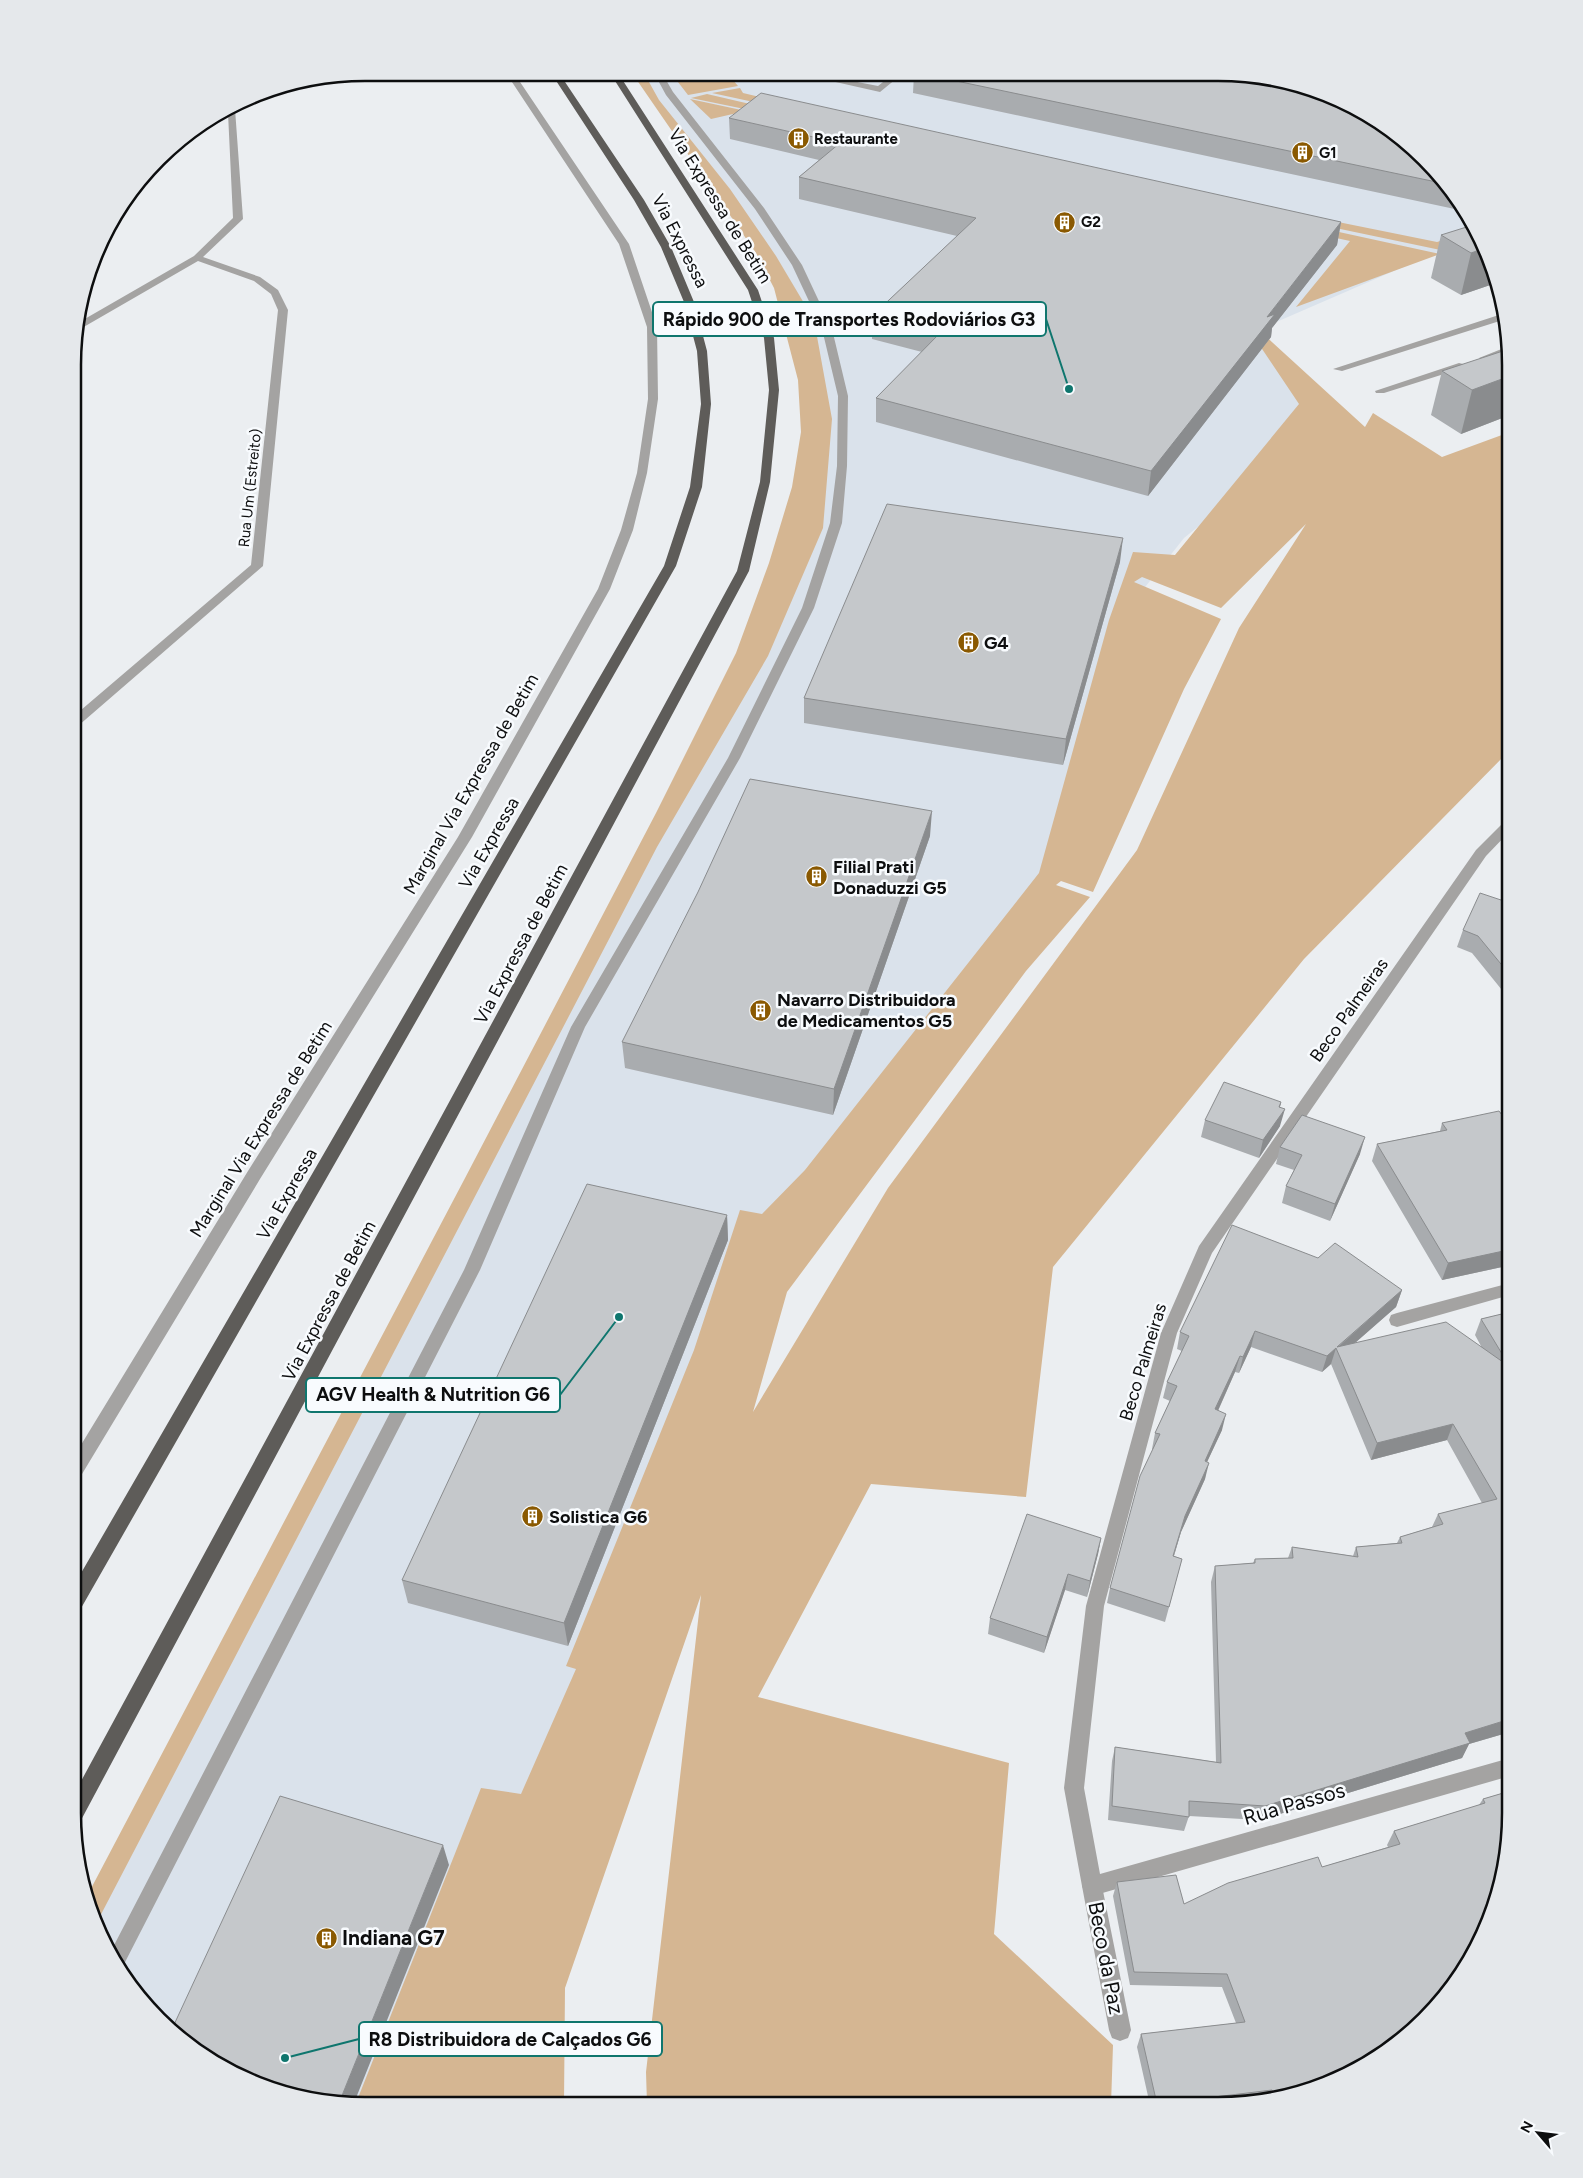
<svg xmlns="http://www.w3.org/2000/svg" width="1583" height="2178" font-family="Figtree,sans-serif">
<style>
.built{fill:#dae2eb}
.green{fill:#d5b692;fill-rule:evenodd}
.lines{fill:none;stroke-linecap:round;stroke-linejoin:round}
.service{fill:#a4a3a2;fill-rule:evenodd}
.minor{fill:#a4a3a2;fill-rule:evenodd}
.tertiary{fill:#a4a3a2;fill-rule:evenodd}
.trunk{fill:#5e5c59;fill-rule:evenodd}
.wall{fill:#a9acaf}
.shaded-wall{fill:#8a8c8e}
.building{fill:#c5c8cb;stroke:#8a8c8e}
.labels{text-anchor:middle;stroke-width:5;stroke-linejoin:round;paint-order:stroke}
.far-poi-label{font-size:15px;font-weight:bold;fill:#0d0e0f;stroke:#f8fbfe;text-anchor:start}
.far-street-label{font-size:15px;fill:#0d0e0f;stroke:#f8fbfe}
.street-label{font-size:18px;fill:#0d0e0f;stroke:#f8fbfe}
.poi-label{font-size:18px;font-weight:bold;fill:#0d0e0f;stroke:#f8fbfe;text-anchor:start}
.near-street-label{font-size:21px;fill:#0d0e0f;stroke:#f8fbfe}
.near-poi-label{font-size:21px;font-weight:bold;fill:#0d0e0f;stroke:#f8fbfe;text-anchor:start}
.rim{fill:none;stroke:#0d0e0f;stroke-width:2.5}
.leader{fill:none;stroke:#0f766e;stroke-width:2}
.callout-dot{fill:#0f766e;stroke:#f8fbfe;stroke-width:2}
.callout{fill:#f8fbfe;stroke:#0f766e;stroke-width:2}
.callout-label{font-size:19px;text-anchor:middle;font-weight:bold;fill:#0d0e0f}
</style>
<rect width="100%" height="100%" fill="#ebeef1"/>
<!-- built -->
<path class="built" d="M 639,73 L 1256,75 L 1438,172 L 1479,234 L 1258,330 L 1327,423 L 1184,538 L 1123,615 L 1058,876 L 803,1189 L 506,2104 L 327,2103 L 271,2090 L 202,2056 L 145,2006 L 103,1942 L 93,1917 L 741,660 L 801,492 L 808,385 L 775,275 Z"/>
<!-- green -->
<path class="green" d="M 632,73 L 644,73 L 659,100 L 730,189 L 776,256 L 814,320 L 832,419 L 823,528 L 768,656 L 657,847 L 96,1924 L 86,1898 L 464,1180 L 656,813 L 736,653 L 769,563 L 792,487 L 801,432 L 798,380 L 774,288 L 756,253 Z
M 671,73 L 728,74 L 738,86 L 688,95 Z
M 740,88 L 743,93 L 793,105 L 786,109 L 712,93 Z
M 707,94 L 784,112 L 808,122 L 691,98 Z
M 690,99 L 746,111 L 711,119 Z
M 876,131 L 1440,254 L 1296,307 L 1350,241 L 866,135 Z
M 1215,197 L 1437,242 L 1476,230 L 1450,252 L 1212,202 Z
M 1260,331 L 1365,427 L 1373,413 L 1442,457 L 1510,432 L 1510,750 L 1304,959 L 1053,1267 L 1026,1497 L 871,1484 L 758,1697 L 1009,1763 L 994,1934 L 1113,2045 L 1111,2105 L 647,2104 L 646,2072 L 701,1595 L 565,1988 L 564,2104 L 356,2103 L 481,1788 L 521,1794 L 576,1669 L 566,1666 L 694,1350 L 740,1210 L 762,1214 L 805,1170 L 1039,873 L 1109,620 L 1133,552 L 1175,555 L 1299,404 L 1252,334 ZM 1306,524 L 1239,628 L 1137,850 L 888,1188 L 753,1412 L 787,1292 L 1026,971 L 1090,897 L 1056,885 L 1061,881 L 1093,892 L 1184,689 L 1221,619 L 1134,582 L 1142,577 L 1221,608 Z"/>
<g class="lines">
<!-- service -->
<path class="service" d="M 654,73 L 662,73 L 673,92 L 764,208 L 802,265 L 832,329 L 848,396 L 847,466 L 842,523 L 814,608 L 740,758 L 585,1027 L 480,1270 L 121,1970 L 110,1953 L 464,1270 L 571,1027 L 728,758 L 802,608 L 830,523 L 837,466 L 838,396 L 822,329 L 792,265 L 755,209 L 666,95 Z
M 800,74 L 816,74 L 878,86 L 893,74 L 902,74 L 880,92 Z
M 1505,313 L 1506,319 L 1342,371 L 1333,369 Z
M 1509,346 L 1509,352 L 1484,361 L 1479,358 Z
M 1459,363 L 1463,364 L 1463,368 L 1384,393 L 1376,393 L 1375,391 Z
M 1092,1876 L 1099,1879 L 1102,1886 L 1131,2030 L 1128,2038 L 1120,2041 L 1112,2038 L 1109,2030 L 1082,1886 L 1085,1879 Z"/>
<!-- minor -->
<path class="minor" d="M 235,109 L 243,219 L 203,257 L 260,277 L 278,290 L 288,310 L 263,566 L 78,726 L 74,727 L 74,716 L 251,565 L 278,310 L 271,294 L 254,281 L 198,261 L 75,332 L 76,324 L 194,256 L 233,218 L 228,113 Z
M 1510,820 L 1510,831 L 1486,856 L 1212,1253 L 1177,1333 L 1104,1606 L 1084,1788 L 1100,1874 L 1510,1758 L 1510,1776 L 1092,1896 L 1085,1893 L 1082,1886 L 1064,1788 L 1086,1606 L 1161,1333 L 1199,1246 L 1476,850 L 1505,821 Z
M 1510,1283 L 1510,1295 L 1397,1327 L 1391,1325 L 1389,1320 L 1391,1315 L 1397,1313 Z"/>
<!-- tertiary -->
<path class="tertiary" d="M 506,73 L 514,73 L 629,244 L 657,327 L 658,399 L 647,473 L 633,530 L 610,589 L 472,837 L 260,1179 L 79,1479 L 73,1481 L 73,1458 L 248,1171 L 458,837 L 598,589 L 621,530 L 637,473 L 648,399 L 647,327 L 619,244 Z"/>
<!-- trunk -->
<path class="trunk" d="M 551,73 L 559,73 L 644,200 L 671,247 L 694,302 L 707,351 L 711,404 L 702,487 L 676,566 L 80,1610 L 73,1612 L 73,1587 L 664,566 L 690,487 L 701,404 L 697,351 L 684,302 L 661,247 L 634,200 Z
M 610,73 L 618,73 L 758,290 L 774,338 L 779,390 L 770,482 L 749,571 L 80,1822 L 74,1824 L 73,1796 L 737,571 L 760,482 L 769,390 L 764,338 L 748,290 Z"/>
</g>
<!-- wall -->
<path class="wall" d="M 914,74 L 1256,75 L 1438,172 L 1464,211 L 913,93 Z
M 729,118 L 1341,222 L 1337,245 L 1272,328 L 1271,337 L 1148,496 L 876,422 L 876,398 L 922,352 L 872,339 L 872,316 L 957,236 L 799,199 L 799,177 L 819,160 L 730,139 Z
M 1441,235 L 1480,236 L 1496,283 L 1461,295 L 1431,278 Z
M 1510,365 L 1510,415 L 1461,434 L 1431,415 L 1442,371 Z
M 1120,562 L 1063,765 L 804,723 L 804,698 Z
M 930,836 L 833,1115 L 625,1068 L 622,1042 Z
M 1510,903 L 1510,1000 L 1472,953 L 1457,947 L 1463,930 Z
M 1510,1008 L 1510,1029 L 1505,1022 Z
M 1281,1102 L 1280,1107 L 1280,1126 L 1259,1158 L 1201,1137 L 1205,1120 Z
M 1502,1115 L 1505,1258 L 1502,1267 L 1442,1280 L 1372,1161 L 1377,1144 L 1440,1131 L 1442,1123 Z
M 1280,1147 L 1360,1154 L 1330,1221 L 1282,1203 L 1286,1186 L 1294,1170 L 1276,1164 Z
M 727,1215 L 728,1240 L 568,1646 L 408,1603 L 402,1580 Z
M 1402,1290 L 1396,1307 L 1355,1343 L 1481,1346 L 1475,1335 L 1481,1319 L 1510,1312 L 1510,1732 L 1469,1744 L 1462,1758 L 1260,1820 L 1189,1816 L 1184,1831 L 1108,1820 L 1112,1761 L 1115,1747 L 1216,1762 L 1211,1582 L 1215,1566 L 1253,1563 L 1255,1559 L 1288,1558 L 1292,1547 L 1353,1556 L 1356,1547 L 1397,1543 L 1400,1537 L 1432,1527 L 1438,1514 L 1482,1503 L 1447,1440 L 1371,1460 L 1331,1364 L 1322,1372 L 1251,1347 L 1239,1373 L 1235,1372 L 1218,1411 L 1222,1430 L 1207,1462 L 1205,1479 L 1181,1532 L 1174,1556 L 1182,1559 L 1165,1622 L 1107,1603 L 1110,1588 L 1153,1449 L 1152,1449 L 1155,1433 L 1170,1401 L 1163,1398 L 1167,1382 L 1182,1351 L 1177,1349 L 1180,1332 Z
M 1101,1538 L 1098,1554 L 1087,1597 L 1065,1590 L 1044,1653 L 988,1634 L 990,1618 Z
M 1510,1791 L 1275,2100 L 1218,2106 L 1150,2105 L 1137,2047 L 1141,2034 L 1236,2023 L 1222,1987 L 1130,1985 L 1113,1896 L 1117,1882 L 1184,1904 L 1322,1867 L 1388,1847 L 1387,1845 L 1394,1831 L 1479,1805 L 1483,1799 Z"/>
<!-- shaded-wall -->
<path class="shaded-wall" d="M 1341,222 L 1337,245 L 1272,328 L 1271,337 L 1148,496 L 1151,471 L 1267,317 Z
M 1485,248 L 1496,283 L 1461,295 L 1471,253 Z
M 1510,376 L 1510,415 L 1461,434 L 1472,390 Z
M 1123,538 L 1120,562 L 1063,765 L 1066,739 Z
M 932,811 L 930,836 L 833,1115 L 834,1089 Z
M 1281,1102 L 1277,1120 L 1285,1109 L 1280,1126 L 1259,1158 L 1263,1140 Z
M 1365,1137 L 1360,1154 L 1330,1221 L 1335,1204 Z
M 727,1215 L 728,1240 L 568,1646 L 564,1623 Z
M 1510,1241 L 1510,1256 L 1505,1258 L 1502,1267 L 1442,1280 L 1448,1263 L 1503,1243 Z
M 1402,1290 L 1396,1307 L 1340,1356 L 1337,1348 Z
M 1255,1331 L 1251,1347 L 1239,1373 L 1243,1357 Z
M 1336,1348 L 1331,1364 L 1322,1372 L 1327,1356 Z
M 1240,1356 L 1235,1372 L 1211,1426 L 1215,1409 Z
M 1226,1414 L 1222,1430 L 1200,1477 L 1205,1461 Z
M 1453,1424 L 1447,1440 L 1371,1460 L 1377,1443 Z
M 1209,1463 L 1205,1479 L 1181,1532 L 1169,1572 L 1185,1516 Z
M 1101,1538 L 1098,1554 L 1087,1597 L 1090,1581 Z
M 1068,1574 L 1065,1590 L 1044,1653 L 1047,1637 Z
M 1510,1719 L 1510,1732 L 1469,1744 L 1462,1758 L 1260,1820 L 1265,1806 L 1465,1733 Z
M 443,1845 L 449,1865 L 354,2103 L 339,2103 Z"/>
<!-- building -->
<path class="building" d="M 923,74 L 1256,75 L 1330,95 L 1396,133 L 1438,172 L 1446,184 Z
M 761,93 L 1341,222 L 1267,317 L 1275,314 L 1151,471 L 876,398 L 940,333 L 872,316 L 976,218 L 799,177 L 840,143 L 729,118 Z
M 1473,225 L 1480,236 L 1485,248 L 1471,253 L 1441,235 Z
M 1509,349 L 1510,365 L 1510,376 L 1472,390 L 1442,371 Z
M 887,504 L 1123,538 L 1066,739 L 804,698 Z
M 750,779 L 932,811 L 834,1089 L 622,1042 L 698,892 Z
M 1480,893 L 1510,903 L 1510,975 L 1478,936 L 1463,930 Z
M 1224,1082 L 1281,1102 L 1279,1107 L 1285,1109 L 1263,1140 L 1205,1120 Z
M 1499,1111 L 1502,1115 L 1510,1113 L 1510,1241 L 1503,1243 L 1508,1250 L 1448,1263 L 1377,1144 L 1447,1130 L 1442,1123 Z
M 1302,1115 L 1365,1137 L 1335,1204 L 1286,1186 L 1302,1155 L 1280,1147 Z
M 587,1184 L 727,1215 L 564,1623 L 402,1580 Z
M 1232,1225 L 1318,1258 L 1335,1243 L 1402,1290 L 1337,1347 L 1446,1322 L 1510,1367 L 1510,1719 L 1465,1733 L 1470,1743 L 1265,1806 L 1189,1801 L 1189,1817 L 1112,1806 L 1115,1747 L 1221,1763 L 1215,1566 L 1255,1563 L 1255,1559 L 1293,1558 L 1292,1547 L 1358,1557 L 1356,1547 L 1402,1543 L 1400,1537 L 1443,1524 L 1438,1514 L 1497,1499 L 1453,1424 L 1377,1443 L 1336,1348 L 1327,1356 L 1255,1331 L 1243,1357 L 1240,1356 L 1215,1409 L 1226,1414 L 1205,1461 L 1209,1463 L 1185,1516 L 1173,1556 L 1182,1559 L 1169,1607 L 1110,1588 L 1140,1476 L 1160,1434 L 1155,1433 L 1177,1386 L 1167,1382 L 1189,1336 L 1180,1332 Z
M 1510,1312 L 1510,1367 L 1481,1319 Z
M 1027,1514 L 1101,1538 L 1090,1581 L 1068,1574 L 1047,1637 L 990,1618 Z
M 1510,1791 L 1510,1832 L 1495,1907 L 1461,1976 L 1411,2033 L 1347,2075 L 1275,2100 L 1272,2090 L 1157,2104 L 1141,2034 L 1245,2022 L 1227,1974 L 1134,1972 L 1117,1882 L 1176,1875 L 1184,1904 L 1228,1883 L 1318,1857 L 1322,1867 L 1400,1844 L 1394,1831 L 1485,1803 L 1483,1799 Z
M 280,1796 L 443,1845 L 339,2103 L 327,2103 L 271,2090 L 202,2056 L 172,2029 Z"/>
<!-- icons -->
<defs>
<symbol id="building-disc" viewBox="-11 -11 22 22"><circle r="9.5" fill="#8a5901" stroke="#f8fbfe"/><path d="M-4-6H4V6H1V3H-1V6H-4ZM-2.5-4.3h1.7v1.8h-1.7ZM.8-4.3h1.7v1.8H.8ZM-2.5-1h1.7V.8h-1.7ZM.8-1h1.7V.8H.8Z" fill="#fff"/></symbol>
</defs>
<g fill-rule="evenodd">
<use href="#building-disc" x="786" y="126" width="25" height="25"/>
<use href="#building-disc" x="1290" y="140" width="25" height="25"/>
<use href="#building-disc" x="1052" y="210" width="25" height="25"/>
<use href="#building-disc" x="956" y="630" width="25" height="25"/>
<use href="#building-disc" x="804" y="864" width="25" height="25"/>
<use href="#building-disc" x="748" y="998" width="25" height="25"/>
<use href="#building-disc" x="520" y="1504" width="25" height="25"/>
<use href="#building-disc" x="314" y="1926" width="25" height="25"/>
</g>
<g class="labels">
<!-- far-poi labels -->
<g class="far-poi-label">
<text x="814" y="144">Restaurante</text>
<text x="1319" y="158">G1</text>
<text x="1081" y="227">G2</text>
</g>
<!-- far-street labels -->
<g class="far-street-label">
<text transform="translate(250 488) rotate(-84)" y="5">Rua Um (Estreito)</text>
</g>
<!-- street labels -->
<g class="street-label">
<text transform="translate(720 206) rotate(58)" y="6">Via Expressa de Betim</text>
<text transform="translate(680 241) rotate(63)" y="6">Via Expressa</text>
<text transform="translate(471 784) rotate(-60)" y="6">Marginal Via Expressa de Betim</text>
<text transform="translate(489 843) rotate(-60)" y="6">Via Expressa</text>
<text transform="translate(521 944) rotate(-62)" y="6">Via Expressa de Betim</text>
<text transform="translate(1349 1010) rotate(-55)" y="6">Beco Palmeiras</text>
<text transform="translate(261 1129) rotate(-58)" y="6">Marginal Via Expressa de Betim</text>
<text transform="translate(287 1194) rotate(-60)" y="6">Via Expressa</text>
<text transform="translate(329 1301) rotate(-62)" y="6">Via Expressa de Betim</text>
<text transform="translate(1143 1362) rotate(-73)" y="6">Beco Palmeiras</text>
</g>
<!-- poi labels -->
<g class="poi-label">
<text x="984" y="649">G4</text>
<text x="833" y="873">Filial Prati<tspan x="833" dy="21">Donaduzzi G5</tspan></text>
<text x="777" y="1006">Navarro Distribuidora<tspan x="777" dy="21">de Medicamentos G5</tspan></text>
<text x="549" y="1523">Solistica G6</text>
</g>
<!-- near-street labels -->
<g class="near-street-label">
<text transform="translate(1294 1804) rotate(-16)" y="7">Rua Passos</text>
<text transform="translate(1106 1958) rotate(79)" y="7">Beco da Paz</text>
</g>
<!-- near-poi labels -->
<g class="near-poi-label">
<text x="342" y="1945">Indiana G7</text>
</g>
</g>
<!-- crop -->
<path d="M0 0H1583V2178H0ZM365 81H1218A284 284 0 0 1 1502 365V1813A284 284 0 0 1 1218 2097H365A284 284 0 0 1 81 1813V365A284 284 0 0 1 365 81Z" fill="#e5e8eb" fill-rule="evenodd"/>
<path class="rim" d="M365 81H1218A284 284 0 0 1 1502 365V1813A284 284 0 0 1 1218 2097H365A284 284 0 0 1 81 1813V365A284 284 0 0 1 365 81Z"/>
<!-- callouts -->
<path class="leader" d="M1069 389L1046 319M619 1317L560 1395M285 2058L359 2039"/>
<g class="callout-dot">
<circle cx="1069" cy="389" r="5"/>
<circle cx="619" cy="1317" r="5"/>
<circle cx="285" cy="2058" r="5"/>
</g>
<g class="callout">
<rect x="653" y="302" width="393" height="34" rx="5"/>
<rect x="306" y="1378" width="254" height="34" rx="5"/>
<rect x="359" y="2022" width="303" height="34" rx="5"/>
</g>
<g class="callout-label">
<text x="849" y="326">Rápido 900 de Transportes Rodoviários G3</text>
<text x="433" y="1401">AGV Health &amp; Nutrition G6</text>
<text x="510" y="2046">R8 Distribuidora de Calçados G6</text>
</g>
<!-- north arrow -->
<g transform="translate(1538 2133) rotate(298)" stroke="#f8fbfe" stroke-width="4" paint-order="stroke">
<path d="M0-4L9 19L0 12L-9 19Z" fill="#0d0e0f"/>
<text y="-8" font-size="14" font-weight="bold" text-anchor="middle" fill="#0d0e0f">N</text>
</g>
</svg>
